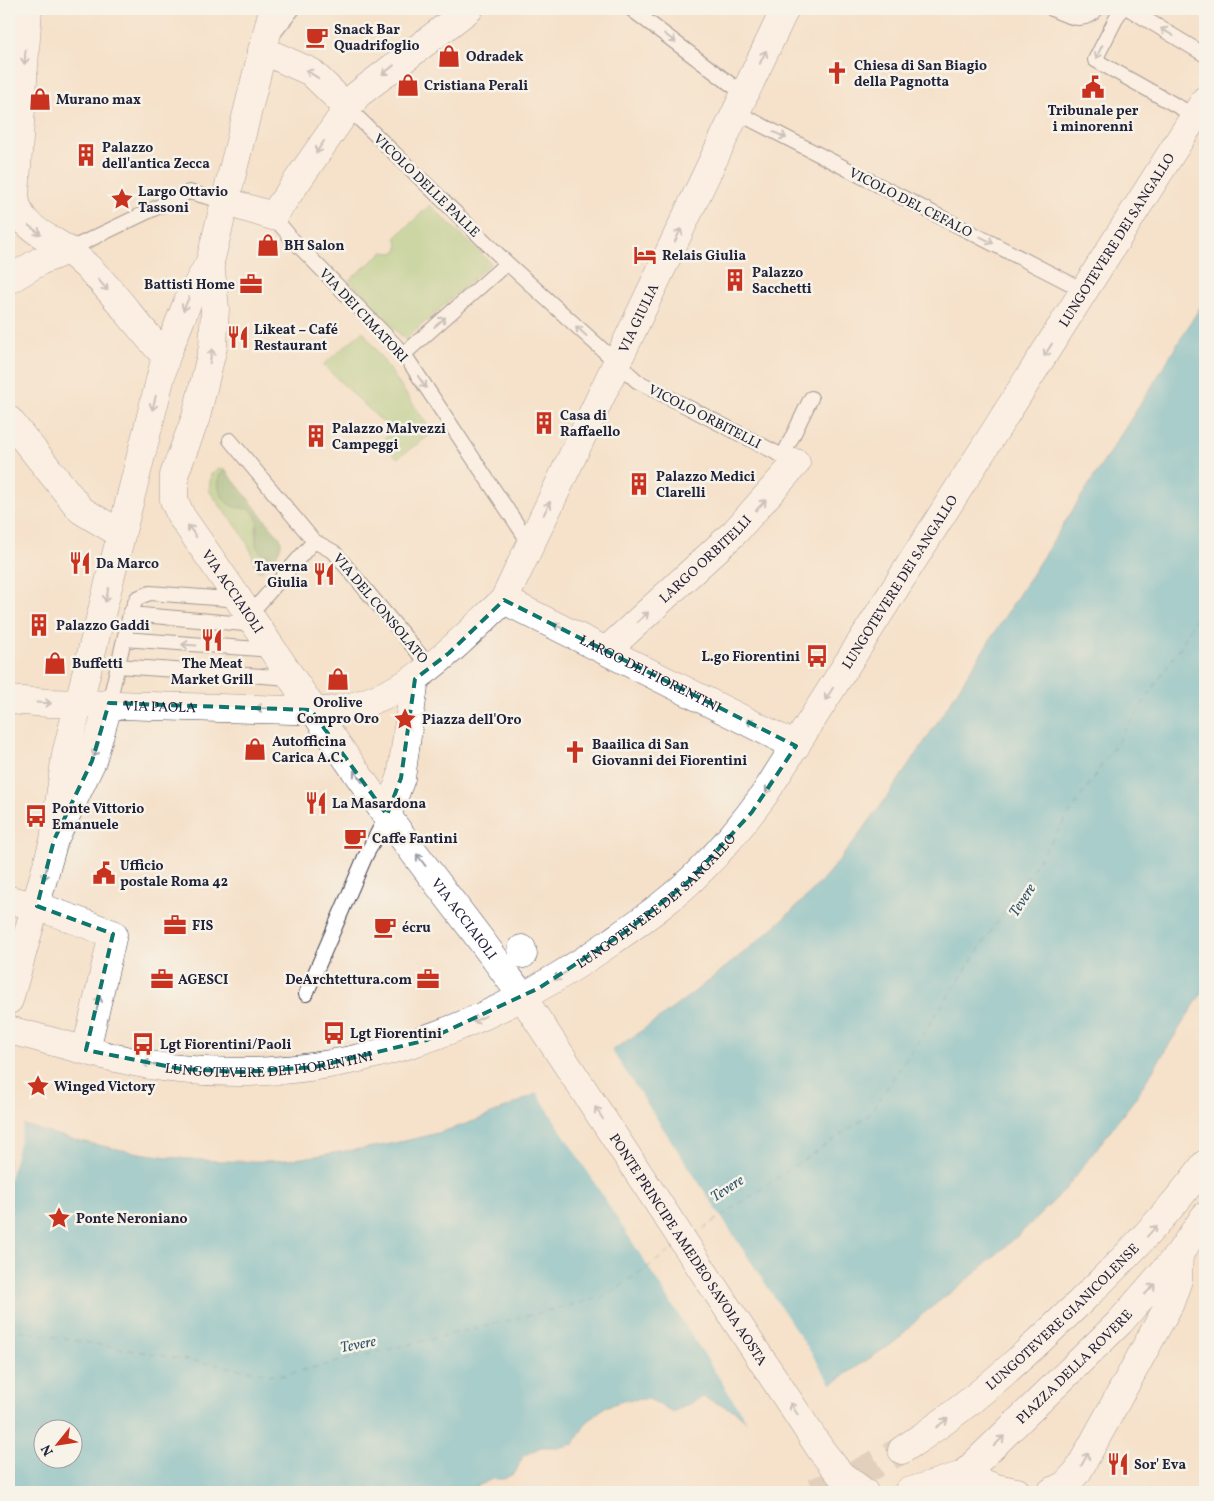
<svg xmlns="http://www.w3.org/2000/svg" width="1214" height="1501" font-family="Vollkorn,serif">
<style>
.green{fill:#9ac775;stroke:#5e7458}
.forest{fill:#7bac66;stroke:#4e6750}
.water{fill:#4bb3ca;stroke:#366a82;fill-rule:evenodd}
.pier{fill:#f5e1ca}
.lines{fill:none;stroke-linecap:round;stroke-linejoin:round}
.ferry{stroke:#30556d;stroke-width:1;stroke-dasharray:6 5;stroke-linecap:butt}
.primary-tunnel{stroke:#cbbbad;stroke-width:28;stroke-dasharray:28 14;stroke-linecap:butt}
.lane-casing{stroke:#423f50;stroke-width:16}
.street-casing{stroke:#423f50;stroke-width:29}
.secondary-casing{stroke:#423f50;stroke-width:29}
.primary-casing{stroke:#423f50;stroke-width:29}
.lane{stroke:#fff;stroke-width:14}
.street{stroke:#fff;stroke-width:28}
.secondary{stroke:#fff;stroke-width:28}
.primary{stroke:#fff;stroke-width:28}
.oneway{stroke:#9c9ca7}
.marked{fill:none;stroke:#0f766e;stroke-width:4;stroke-dasharray:10 6;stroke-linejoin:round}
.labels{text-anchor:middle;stroke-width:5;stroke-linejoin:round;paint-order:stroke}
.poi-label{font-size:14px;font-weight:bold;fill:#22223b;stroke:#f7f3e8;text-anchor:start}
.street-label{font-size:14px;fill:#22223b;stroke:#f7f3e8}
.water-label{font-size:15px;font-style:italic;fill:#30556d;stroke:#f7f3e8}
</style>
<rect width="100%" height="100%" fill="#f7f3e8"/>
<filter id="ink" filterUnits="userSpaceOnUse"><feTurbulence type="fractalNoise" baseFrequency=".02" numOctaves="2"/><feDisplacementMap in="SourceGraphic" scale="10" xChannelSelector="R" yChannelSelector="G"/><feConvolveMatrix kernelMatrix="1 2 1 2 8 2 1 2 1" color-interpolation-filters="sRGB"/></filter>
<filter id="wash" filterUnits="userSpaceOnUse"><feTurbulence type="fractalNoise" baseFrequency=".0096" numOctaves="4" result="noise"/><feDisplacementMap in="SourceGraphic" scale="20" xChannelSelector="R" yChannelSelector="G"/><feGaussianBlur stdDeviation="1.12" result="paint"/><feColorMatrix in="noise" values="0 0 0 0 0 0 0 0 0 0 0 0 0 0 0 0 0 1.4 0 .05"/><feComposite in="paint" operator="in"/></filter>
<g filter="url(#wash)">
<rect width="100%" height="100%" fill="#f5e1ca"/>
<!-- green -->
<path class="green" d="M 430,205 L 491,263 L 405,340 L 349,280 L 383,252 L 392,253 L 398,250 L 398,243 L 395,238 Z
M 363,331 L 433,433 L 397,458 L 382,441 L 391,430 L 323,365 Z
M 217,469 L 225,470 L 219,476 C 218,505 229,503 252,510 L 258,522 L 255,532 L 261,551 L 268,556 L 276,556 L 262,571 L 258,571 C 253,566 254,556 250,549 C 239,524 222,512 209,490 L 211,474 Z"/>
<!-- forest -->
<path class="forest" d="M 225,470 L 281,539 L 281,546 L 276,556 C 242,555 263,528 256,515 C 251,505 240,510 232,506 C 218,498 214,480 225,470 Z"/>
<!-- water -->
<path class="water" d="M 1205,299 L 1205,988 L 1134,1100 L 1064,1191 L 1022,1232 L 972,1276 L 924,1313 L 897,1340 L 836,1381 L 746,1421 L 735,1411 L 703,1397 L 673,1412 L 649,1399 L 626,1400 L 605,1407 L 586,1423 L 574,1444 L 561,1447 L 541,1447 L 523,1456 L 515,1473 L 504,1479 L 492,1479 L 466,1492 L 225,1492 L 213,1490 L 196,1492 L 9,1492 L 9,1120 C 91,1148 177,1164 264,1161 C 291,1161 319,1155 346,1151 C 397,1144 449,1133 496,1112 C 570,1081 640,1035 703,985 C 745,952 787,919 823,879 C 866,830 904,773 940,718 L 1150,389 ZM 42,1428 L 72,1428 L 72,1458 L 42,1458 Z"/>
<!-- pier -->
<path class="pier" d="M 610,1048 L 710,1200 L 832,1385 L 748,1423 L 536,1091 Z
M 9,1118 L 24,1123 L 9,1182 Z"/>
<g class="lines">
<!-- ferry -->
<path class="ferry" d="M 694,1235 L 869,1115 L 1181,646 L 1205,600
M 9,1329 L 280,1376 L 604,1297 L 672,1250"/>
</g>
</g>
<g filter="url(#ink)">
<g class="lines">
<!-- primary-tunnel -->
<path class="primary-tunnel" d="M 814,1492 L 847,1479 L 902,1450"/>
<defs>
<path id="lane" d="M 631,9 L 745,95
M 1052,9 C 1067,16 1084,25 1097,9
M 1121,9 L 1095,60 L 1195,116
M 1129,9 L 1205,55
M 274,33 L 293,9
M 347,107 L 507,263 L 637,381 L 796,463
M 736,112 L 1085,291
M 273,216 L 292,239 L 404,354 L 530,544
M 68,250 L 189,192 L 226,202
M 404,354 L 507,263
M 230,440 L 314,541 L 334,552 L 431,668
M 783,456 L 811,398
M 130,614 L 256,625
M 250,614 L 314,541
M 124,639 L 272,650
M 117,666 L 290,678
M 109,703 L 130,614 L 137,598 L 150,593 L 240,600
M 306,994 L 365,857 L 387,815"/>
<g id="street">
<path d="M 28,9 L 15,195 C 17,228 47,235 70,252 C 107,280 133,323 166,356"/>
<path d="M 262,50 L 311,72 L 347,107"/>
<path d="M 226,202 L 273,216 L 357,95 L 469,9"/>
<path d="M 9,280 L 40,261 L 68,250"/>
<path d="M 9,420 L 81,510 L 121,534"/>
<path id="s1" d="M 504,600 L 796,746"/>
<path id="s2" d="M 607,650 L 735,532 L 796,463"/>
<path id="s3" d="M 9,700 L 49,703 L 326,711 C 405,703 449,651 504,600 L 785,9"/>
<path d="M 387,815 L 401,778 L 415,679"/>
<path d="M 56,836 L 92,761 L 109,703"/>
<path d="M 9,900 L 37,906 L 113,934 L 86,1050"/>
<path d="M 522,949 L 523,954"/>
<path d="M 963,1475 L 996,1488 L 1017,1492"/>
<path d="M 1051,1492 L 1065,1485 L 1078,1471 L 1170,1303 L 1178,1280 L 1179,1254"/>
</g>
<g id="secondary">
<path id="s4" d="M 273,9 L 210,262 L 215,308 L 213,347 L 196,417 L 174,475 L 174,500 L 181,516 C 250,614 315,715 385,813 C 429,875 479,934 523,998"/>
<path d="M 9,1000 L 54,840 L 66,754 L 166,356 L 188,301 L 210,262"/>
</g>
<g id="primary">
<path id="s5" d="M 523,998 L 821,1450 L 841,1475 L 864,1492"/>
<path id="s6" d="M 9,1030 C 65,1044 122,1063 179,1069 C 336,1086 485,1031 611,942 C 642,920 674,898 701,870 C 724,847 745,821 764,795 L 1205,100"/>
<path id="s7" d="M 902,1450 C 967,1409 1022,1358 1077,1305 C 1123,1260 1167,1216 1205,1164"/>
<path d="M 908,1492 L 963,1475"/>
<path id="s8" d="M 955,1492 L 963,1475 L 1120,1322 L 1179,1254 L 1205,1216"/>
</g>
</defs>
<!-- lane casing -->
<use href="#lane" class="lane-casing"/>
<!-- street casing -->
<use href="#street" class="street-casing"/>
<!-- secondary casing -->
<use href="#secondary" class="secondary-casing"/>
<!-- primary casing -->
<use href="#primary" class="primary-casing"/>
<!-- lane -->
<use href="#lane" class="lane"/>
<!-- street -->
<use href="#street" class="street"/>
<!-- secondary -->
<use href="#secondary" class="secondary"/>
<!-- primary -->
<use href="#primary" class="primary"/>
</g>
<!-- one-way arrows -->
<defs><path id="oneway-shaft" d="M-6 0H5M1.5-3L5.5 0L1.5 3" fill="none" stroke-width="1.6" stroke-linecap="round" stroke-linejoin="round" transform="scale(1.25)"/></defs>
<g class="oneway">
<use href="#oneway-shaft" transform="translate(1167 32) rotate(-149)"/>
<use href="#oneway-shaft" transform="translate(670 38) rotate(37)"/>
<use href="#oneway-shaft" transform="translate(1099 52) rotate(116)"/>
<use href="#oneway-shaft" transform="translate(25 57) rotate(94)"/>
<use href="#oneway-shaft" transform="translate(763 57) rotate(-65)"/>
<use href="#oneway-shaft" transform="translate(388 70) rotate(142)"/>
<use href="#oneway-shaft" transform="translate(312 74) rotate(-147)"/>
<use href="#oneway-shaft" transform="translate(780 135) rotate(27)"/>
<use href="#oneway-shaft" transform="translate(320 147) rotate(124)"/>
<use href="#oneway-shaft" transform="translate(35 230) rotate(35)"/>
<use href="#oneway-shaft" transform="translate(678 235) rotate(-65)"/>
<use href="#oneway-shaft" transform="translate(987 240) rotate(27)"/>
<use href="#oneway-shaft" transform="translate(103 285) rotate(49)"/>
<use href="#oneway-shaft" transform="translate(186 304) rotate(114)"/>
<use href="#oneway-shaft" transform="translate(440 322) rotate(-41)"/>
<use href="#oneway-shaft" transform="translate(581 331) rotate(-138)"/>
<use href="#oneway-shaft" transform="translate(1048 350) rotate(122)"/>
<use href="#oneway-shaft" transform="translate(211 356) rotate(-79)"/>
<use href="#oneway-shaft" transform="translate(422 382) rotate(56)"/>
<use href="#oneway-shaft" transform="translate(154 403) rotate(104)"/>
<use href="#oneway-shaft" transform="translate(761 505) rotate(-47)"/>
<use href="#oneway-shaft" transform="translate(547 508) rotate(-64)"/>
<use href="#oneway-shaft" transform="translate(192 531) rotate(-125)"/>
<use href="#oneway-shaft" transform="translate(107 595) rotate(103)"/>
<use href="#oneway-shaft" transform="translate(643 617) rotate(-42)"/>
<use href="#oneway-shaft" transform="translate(560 627) rotate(-154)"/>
<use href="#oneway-shaft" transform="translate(189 645) rotate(-176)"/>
<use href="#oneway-shaft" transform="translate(829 694) rotate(123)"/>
<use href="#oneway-shaft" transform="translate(44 703) rotate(3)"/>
<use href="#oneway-shaft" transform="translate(263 708) rotate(-178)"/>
<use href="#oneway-shaft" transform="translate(753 723) rotate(-151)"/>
<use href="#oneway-shaft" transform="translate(96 750) rotate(110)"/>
<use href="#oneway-shaft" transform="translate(358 776) rotate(-125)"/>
<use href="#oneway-shaft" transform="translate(770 787) rotate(124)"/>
<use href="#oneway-shaft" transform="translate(421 860) rotate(-127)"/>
<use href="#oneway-shaft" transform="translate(45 873) rotate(105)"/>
<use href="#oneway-shaft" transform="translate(560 976) rotate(148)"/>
<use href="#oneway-shaft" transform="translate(98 1003) rotate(-78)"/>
<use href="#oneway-shaft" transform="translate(479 1019) rotate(156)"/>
<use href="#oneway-shaft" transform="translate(150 1064) rotate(-168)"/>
<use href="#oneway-shaft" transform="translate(599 1113) rotate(-123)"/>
<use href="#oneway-shaft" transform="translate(1152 1231) rotate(-48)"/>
<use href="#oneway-shaft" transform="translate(1150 1289) rotate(-47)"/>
<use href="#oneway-shaft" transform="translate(794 1409) rotate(-123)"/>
<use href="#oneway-shaft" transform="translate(942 1423) rotate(-37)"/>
<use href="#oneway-shaft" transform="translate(999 1441) rotate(-45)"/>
<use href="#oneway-shaft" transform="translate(1085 1459) rotate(-61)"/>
</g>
</g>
<!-- marked area -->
<path d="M0 0H1214V1501H0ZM 504,600 L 796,746 L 752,812 L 689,881 L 625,932 L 539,988 L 427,1040 L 315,1067 L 242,1072 L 181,1069 L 86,1050 L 113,934 L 37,906 L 54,840 L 92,761 L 109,703 L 311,710 L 387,815 L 401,778 L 415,679 L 449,653 Z" fill="#f5e1ca" fill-opacity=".55" fill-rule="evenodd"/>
<path class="marked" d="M 504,600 L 796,746 L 752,812 L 689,881 L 625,932 L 539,988 L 427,1040 L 315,1067 L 242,1072 L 181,1069 L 86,1050 L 113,934 L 37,906 L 54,840 L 92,761 L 109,703 L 311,710 L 387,815 L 401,778 L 415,679 L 449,653 Z"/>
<!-- icons -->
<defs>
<symbol id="cafe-bare" viewBox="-9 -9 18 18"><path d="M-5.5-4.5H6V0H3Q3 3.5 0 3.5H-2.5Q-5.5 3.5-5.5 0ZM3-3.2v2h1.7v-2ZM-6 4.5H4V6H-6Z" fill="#c8321e" stroke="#f7f3e8" stroke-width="2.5" paint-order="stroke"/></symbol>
<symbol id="shop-bare" viewBox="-9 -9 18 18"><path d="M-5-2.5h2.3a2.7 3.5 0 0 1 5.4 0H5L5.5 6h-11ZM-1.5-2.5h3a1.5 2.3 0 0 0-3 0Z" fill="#c8321e" stroke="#f7f3e8" stroke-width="2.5" paint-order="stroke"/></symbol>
<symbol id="church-bare" viewBox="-9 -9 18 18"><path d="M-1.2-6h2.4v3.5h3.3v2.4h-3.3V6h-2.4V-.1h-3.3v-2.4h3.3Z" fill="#c8321e" stroke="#f7f3e8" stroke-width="2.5" paint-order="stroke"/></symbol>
<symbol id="civic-bare" viewBox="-9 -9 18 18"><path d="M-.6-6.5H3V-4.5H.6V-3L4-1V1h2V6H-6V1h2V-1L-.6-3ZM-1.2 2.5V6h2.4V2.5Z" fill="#c8321e" stroke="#f7f3e8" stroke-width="2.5" paint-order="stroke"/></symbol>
<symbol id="building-bare" viewBox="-9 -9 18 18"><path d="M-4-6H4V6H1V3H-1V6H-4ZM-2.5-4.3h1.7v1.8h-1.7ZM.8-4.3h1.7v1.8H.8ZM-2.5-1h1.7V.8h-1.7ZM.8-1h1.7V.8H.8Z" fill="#c8321e" stroke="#f7f3e8" stroke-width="2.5" paint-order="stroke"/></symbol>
<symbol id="sight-bare" viewBox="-9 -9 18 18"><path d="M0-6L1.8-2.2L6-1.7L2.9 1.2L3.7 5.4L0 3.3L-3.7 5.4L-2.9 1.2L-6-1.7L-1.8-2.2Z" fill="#c8321e" stroke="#f7f3e8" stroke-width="2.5" paint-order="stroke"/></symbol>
<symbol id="hotel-bare" viewBox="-9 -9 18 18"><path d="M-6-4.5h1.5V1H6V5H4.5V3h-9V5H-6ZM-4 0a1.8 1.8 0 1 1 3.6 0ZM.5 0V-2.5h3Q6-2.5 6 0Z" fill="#c8321e" stroke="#f7f3e8" stroke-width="2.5" paint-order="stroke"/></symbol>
<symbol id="office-bare" viewBox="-9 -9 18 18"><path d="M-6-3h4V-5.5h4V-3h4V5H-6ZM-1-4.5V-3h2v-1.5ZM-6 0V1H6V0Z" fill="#c8321e" stroke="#f7f3e8" stroke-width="2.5" paint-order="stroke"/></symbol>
<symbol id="restaurant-bare" viewBox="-9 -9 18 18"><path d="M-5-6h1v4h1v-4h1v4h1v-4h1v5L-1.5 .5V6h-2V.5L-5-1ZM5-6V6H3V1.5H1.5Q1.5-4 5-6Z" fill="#c8321e" stroke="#f7f3e8" stroke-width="2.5" paint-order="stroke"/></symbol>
<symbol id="bus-bare" viewBox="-9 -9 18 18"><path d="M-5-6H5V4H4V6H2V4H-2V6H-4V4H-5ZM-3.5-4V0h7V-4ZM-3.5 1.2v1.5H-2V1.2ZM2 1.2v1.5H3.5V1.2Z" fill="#c8321e" stroke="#f7f3e8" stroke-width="2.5" paint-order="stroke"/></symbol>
</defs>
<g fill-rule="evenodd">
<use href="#cafe-bare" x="301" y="21" width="32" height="32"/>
<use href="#shop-bare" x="433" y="40" width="32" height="32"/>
<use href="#church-bare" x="821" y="57" width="32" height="32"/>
<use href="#shop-bare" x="392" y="69" width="32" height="32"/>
<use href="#civic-bare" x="1077" y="71" width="32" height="32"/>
<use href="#shop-bare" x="24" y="83" width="32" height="32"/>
<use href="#building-bare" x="70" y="139" width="32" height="32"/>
<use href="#sight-bare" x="106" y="183" width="32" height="32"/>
<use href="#shop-bare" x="252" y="229" width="32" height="32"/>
<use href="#hotel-bare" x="629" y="239" width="32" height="32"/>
<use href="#building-bare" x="719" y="264" width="32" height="32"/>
<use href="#office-bare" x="235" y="268" width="32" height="32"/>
<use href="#restaurant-bare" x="222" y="321" width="32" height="32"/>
<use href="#building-bare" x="528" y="407" width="32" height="32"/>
<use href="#building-bare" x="300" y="420" width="32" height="32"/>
<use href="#building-bare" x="623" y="468" width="32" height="32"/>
<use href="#restaurant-bare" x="64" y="547" width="32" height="32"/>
<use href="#restaurant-bare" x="308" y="558" width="32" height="32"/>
<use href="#building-bare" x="23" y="609" width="32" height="32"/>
<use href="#restaurant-bare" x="196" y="624" width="32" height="32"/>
<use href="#bus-bare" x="801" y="640" width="32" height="32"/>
<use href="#shop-bare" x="39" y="647" width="32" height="32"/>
<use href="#shop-bare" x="322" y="663" width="32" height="32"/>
<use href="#sight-bare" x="389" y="703" width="32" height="32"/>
<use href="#shop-bare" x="239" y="733" width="32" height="32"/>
<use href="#church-bare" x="559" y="736" width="32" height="32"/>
<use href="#restaurant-bare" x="300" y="787" width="32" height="32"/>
<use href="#bus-bare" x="20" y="800" width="32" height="32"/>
<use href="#cafe-bare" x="339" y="822" width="32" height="32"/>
<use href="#civic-bare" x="88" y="857" width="32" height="32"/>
<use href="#office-bare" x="159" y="909" width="32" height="32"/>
<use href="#cafe-bare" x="369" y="911" width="32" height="32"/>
<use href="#office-bare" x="146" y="963" width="32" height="32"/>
<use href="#office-bare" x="412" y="963" width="32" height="32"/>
<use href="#bus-bare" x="318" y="1017" width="32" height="32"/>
<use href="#bus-bare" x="127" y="1028" width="32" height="32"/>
<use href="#sight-bare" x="22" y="1070" width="32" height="32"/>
<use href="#sight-bare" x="43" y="1202" width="32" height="32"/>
<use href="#restaurant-bare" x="1102" y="1448" width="32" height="32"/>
</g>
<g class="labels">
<!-- poi labels -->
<g class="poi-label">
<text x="334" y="34">Snack Bar<tspan x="334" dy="16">Quadrifoglio</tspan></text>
<text x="466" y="61">Odradek</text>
<text x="854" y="70">Chiesa di San Biagio<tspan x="854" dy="16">della Pagnotta</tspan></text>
<text x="424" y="90">Cristiana Perali</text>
<text x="56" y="104">Murano max</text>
<text x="1093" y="115" text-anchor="middle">Tribunale per<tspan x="1093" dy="16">i minorenni</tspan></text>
<text x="102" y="152">Palazzo<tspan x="102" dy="16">dell'antica Zecca</tspan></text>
<text x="138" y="196">Largo Ottavio<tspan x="138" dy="16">Tassoni</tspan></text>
<text x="284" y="250">BH Salon</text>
<text x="662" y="260">Relais Giulia</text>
<text x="752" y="277">Palazzo<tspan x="752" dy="16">Sacchetti</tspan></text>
<text x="235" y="289" text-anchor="end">Battisti Home</text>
<text x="254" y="334">Likeat – Café<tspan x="254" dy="16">Restaurant</tspan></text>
<text x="560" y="420">Casa di<tspan x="560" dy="16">Raffaello</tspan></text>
<text x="332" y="433">Palazzo Malvezzi<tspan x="332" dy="16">Campeggi</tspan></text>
<text x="656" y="481">Palazzo Medici<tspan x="656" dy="16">Clarelli</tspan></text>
<text x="96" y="568">Da Marco</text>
<text x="308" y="571" text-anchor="end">Taverna<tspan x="308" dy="16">Giulia</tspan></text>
<text x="56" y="630">Palazzo Gaddi</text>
<text x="800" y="661" text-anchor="end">L.go Fiorentini</text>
<text x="72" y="668">Buffetti</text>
<text x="212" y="668" text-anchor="middle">The Meat<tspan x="212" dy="16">Market Grill</tspan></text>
<text x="338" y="707" text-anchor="middle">Orolive<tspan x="338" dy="16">Compro Oro</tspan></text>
<text x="422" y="724">Piazza dell'Oro</text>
<text x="272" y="746">Autofficina<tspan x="272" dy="16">Carica A.C.</tspan></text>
<text x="592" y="749">Baailica di San<tspan x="592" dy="16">Giovanni dei Fiorentini</tspan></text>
<text x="332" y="808">La Masardona</text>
<text x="52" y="813">Ponte Vittorio<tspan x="52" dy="16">Emanuele</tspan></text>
<text x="372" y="843">Caffe Fantini</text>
<text x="120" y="870">Ufficio<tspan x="120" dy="16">postale Roma 42</tspan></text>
<text x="192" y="930">FIS</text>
<text x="402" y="932">écru</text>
<text x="178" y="984">AGESCI</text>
<text x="412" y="984" text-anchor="end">DeArchtettura.com</text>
<text x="350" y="1038">Lgt Fiorentini</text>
<text x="160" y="1049">Lgt Fiorentini/Paoli</text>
<text x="54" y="1091">Winged Victory</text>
<text x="76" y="1223">Ponte Neroniano</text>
<text x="1134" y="1469">Sor' Eva</text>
</g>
<!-- street labels -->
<g class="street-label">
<text transform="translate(427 185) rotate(44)" y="5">VICOLO DELLE PALLE</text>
<text transform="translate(911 202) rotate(27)" y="5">VICOLO DEL CEFALO</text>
<text dy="5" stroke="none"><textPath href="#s6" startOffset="1506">LUNGOTEVERE DEI SANGALLO</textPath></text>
<text transform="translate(364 315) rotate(47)" y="5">VIA DEI CIMATORI</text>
<text dy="5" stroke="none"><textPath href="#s3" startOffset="844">VIA GIULIA</textPath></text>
<text transform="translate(705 416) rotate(27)" y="5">VICOLO ORBITELLI</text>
<text dy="5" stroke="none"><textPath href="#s2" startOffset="134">LARGO ORBITELLI</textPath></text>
<text dy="5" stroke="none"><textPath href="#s6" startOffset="1101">LUNGOTEVERE DEI SANGALLO</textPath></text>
<text dy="5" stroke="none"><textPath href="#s4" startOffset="614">VIA ACCIAIOLI</textPath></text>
<text transform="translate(381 608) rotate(50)" y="5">VIA DEL CONSOLATO</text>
<text dy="5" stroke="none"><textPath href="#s1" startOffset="164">LARGO DEI FIORENTINI</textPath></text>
<text dy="5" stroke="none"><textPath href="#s3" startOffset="151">VIA PAOLA</textPath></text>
<text dy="5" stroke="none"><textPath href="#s6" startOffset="696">LUNGOTEVERE DEI SANGALLO</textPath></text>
<text dy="5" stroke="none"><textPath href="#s4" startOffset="1015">VIA ACCIAIOLI</textPath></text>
<text dy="5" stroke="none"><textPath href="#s6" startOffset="265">LUNGOTEVERE DEI FIORENTINI</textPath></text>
<text dy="5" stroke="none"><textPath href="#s5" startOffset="301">PONTE PRINCIPE AMEDEO SAVOIA AOSTA</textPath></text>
<text dy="5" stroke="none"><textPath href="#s7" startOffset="209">LUNGOTEVERE GIANICOLENSE</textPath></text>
<text dy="5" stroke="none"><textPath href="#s8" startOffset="174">PIAZZA DELLA ROVERE</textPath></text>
</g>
<!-- water labels -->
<g class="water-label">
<text transform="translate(1022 900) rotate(-57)" y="5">Tevere</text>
<text transform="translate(727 1188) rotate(-33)" y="5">Tevere</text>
<text transform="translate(358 1344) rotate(-11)" y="5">Tevere</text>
</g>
</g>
<!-- margin -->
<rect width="1214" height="1501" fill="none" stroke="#f7f3e8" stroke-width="30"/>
<!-- north arrow -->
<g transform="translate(58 1444) rotate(240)"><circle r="24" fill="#f7f3e8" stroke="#a29fa3"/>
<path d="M0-4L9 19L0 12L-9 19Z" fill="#c8321e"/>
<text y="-8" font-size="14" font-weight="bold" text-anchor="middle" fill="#22223b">N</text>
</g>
</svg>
